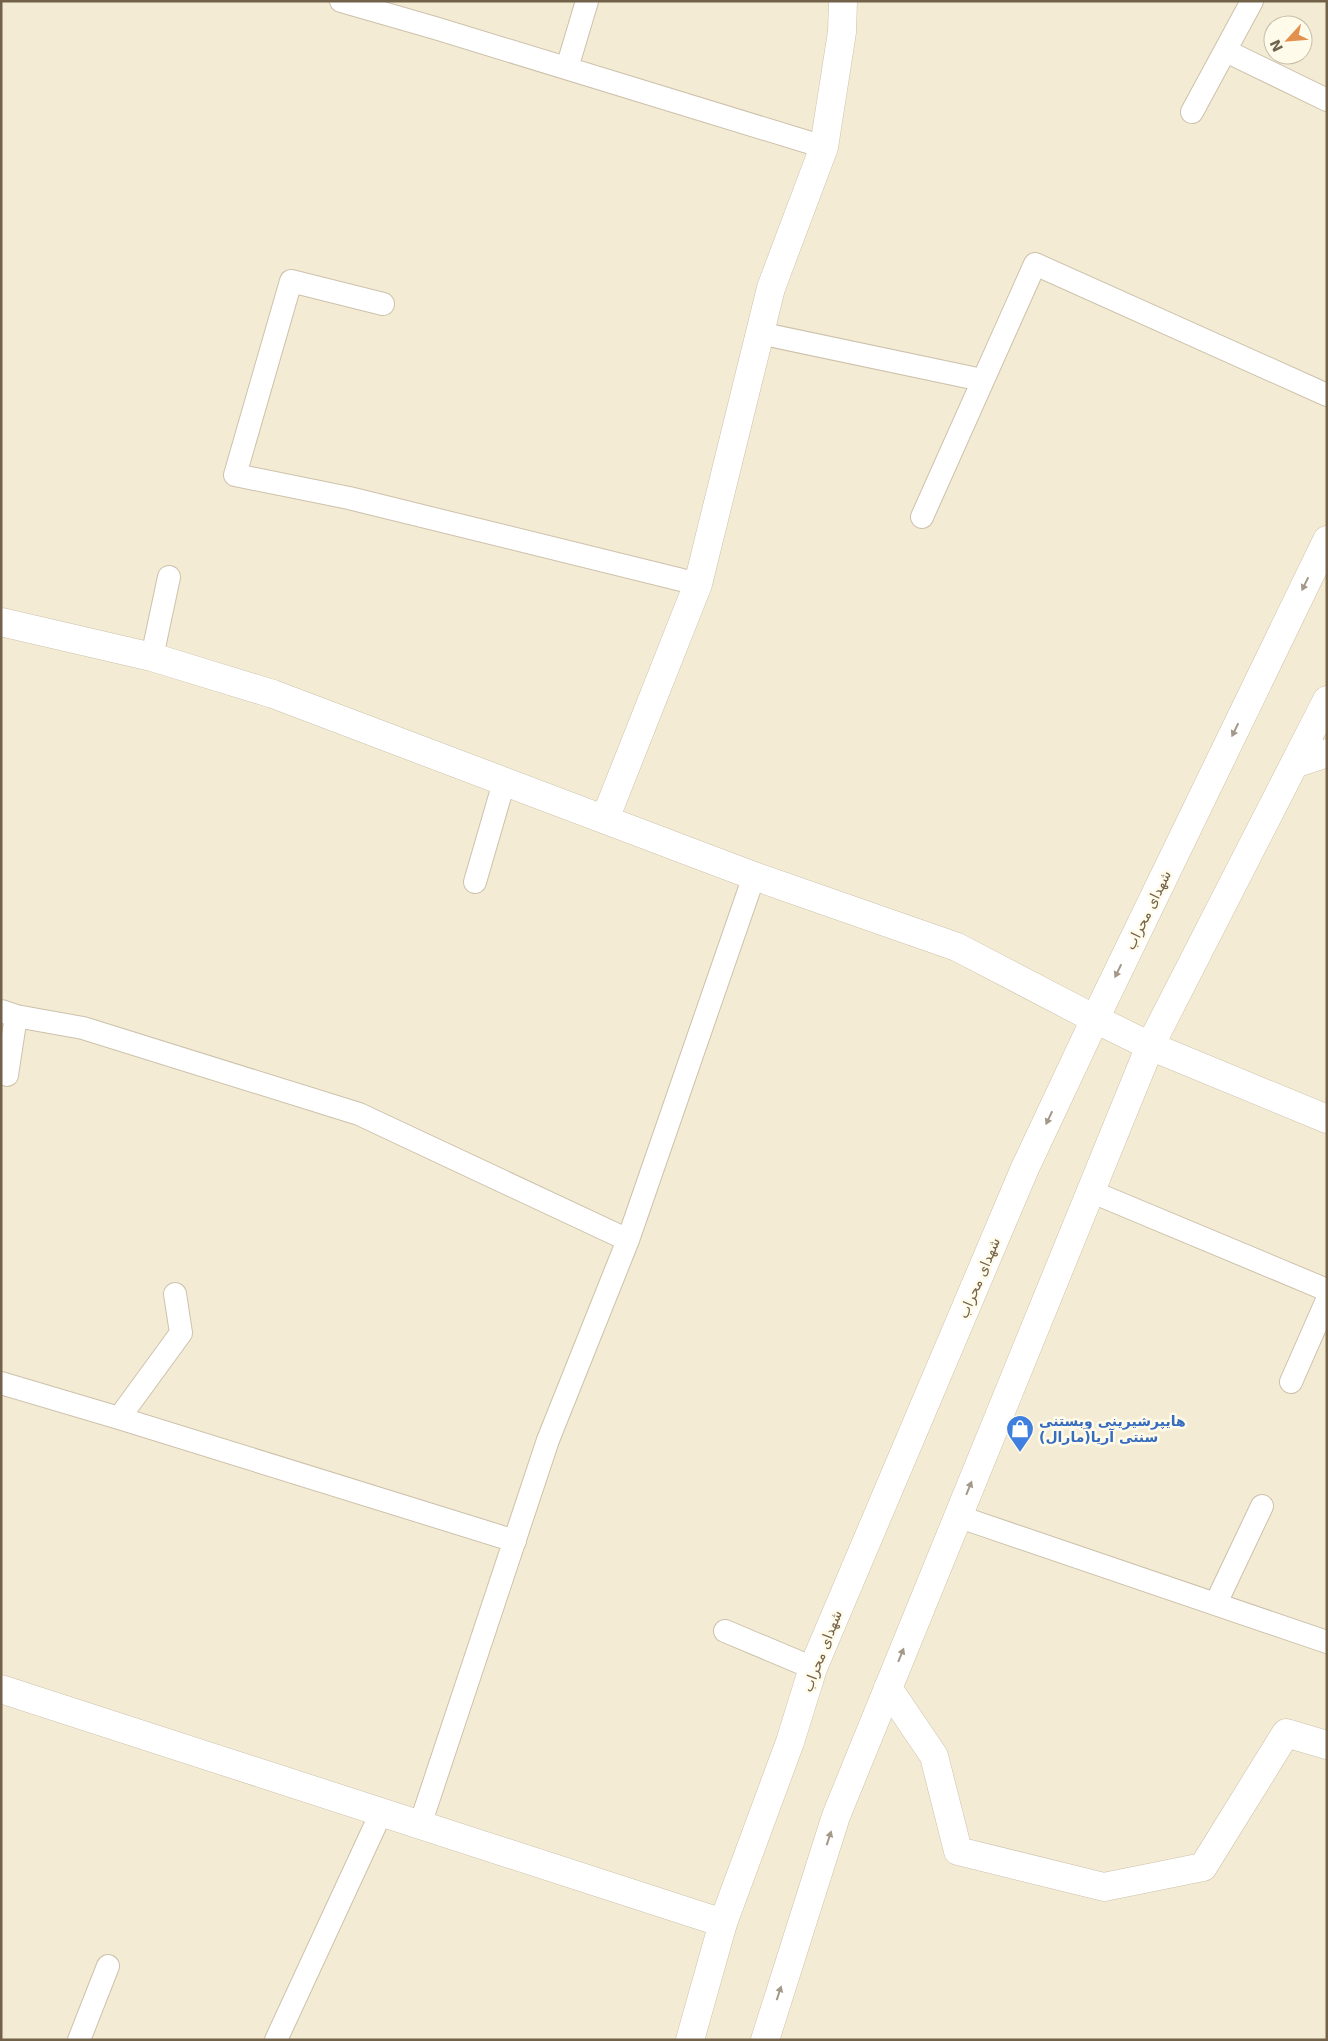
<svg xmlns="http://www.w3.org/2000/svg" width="1328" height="2041" font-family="'DejaVu Sans',Vazirmatn,sans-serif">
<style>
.residential{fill:#f3ebd3;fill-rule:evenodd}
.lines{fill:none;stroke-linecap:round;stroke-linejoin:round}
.lane-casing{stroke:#cdc1ab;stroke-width:24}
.street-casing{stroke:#cdc1ab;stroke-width:29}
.secondary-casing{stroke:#d0c3a8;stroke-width:29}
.lane{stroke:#fff;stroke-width:22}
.street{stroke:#fff;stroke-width:28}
.secondary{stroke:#fff;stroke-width:28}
.oneway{fill:#a49989}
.labels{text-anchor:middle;stroke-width:5;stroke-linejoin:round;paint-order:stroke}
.street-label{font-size:14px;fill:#73624a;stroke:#fffbea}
.shop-label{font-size:14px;font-weight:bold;fill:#366cbe;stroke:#fffbea;text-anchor:start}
</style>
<rect width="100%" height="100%" fill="#fcf8e4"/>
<!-- residential -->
<path class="residential" d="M 1,1 L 1327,1 L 1327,2040 L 1,2040 ZM 1273,25 L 1303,25 L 1303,55 L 1273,55 Z"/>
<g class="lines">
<defs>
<path id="lane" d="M 341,1 L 435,28 L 824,147
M 1226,51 L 1327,100
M 567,68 L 587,1
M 1192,112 L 1252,1
M 383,304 L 291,281 L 235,475 L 349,498 L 698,584
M 759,333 L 982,380
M 922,517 L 1035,264 L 1327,395
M 152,657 L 169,577
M 475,882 L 504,782
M 1,1011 L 16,1016 L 83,1028 L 359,1114 L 628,1240
M 7,1075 L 16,1016
M 1090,1191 L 1327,1290
M 1291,1382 L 1327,1300
M 1,1383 L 119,1418 L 515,1541
M 119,1418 L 181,1333 L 175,1294
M 957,1516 L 1327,1642
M 1216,1603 L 1262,1506
M 725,1631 L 813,1668
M 420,1825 L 548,1440 L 628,1240 L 754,876
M 79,2040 L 108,1966
M 276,2040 L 381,1813"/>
<path id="street" d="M 1,622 L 152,657 L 273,694 L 754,876 L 957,947 L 1095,1019
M 605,819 L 698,584 L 771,288 L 824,147 L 842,32 L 843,1
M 1150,1046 L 1327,1119
M 888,1688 L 934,1756 L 958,1851 L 1104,1887 L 1203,1867 L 1286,1733 L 1327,1745
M 1,1689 L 723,1923"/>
<path id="secondary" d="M 1294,764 L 1327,753
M 1095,1019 L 1150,1046
M 690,2040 L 723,1923 L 790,1742 L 813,1668 L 1025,1168 L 1095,1019 L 1327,540
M 765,2040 L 836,1816 L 1150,1046 L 1327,700"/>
</defs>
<!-- lane casing -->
<use href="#lane" class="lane-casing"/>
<!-- street casing -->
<use href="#street" class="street-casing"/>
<!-- secondary casing -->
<use href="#secondary" class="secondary-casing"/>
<!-- lane -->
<use href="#lane" class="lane"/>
<!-- street -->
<use href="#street" class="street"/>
<!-- secondary -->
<use href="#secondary" class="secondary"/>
</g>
<!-- one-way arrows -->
<defs><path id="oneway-solid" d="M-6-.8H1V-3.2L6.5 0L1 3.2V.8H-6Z" transform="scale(1.25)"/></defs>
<g class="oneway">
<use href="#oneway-solid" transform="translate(1305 584) rotate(116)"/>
<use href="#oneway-solid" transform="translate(1235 730) rotate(116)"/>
<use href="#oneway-solid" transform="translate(1118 971) rotate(116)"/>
<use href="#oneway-solid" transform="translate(1049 1118) rotate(115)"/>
<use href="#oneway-solid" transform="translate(969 1488) rotate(-68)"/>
<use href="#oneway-solid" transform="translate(901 1655) rotate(-68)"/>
<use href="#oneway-solid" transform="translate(829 1838) rotate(-72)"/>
<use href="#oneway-solid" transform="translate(779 1993) rotate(-72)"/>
</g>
<!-- icons -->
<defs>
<symbol id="shop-pin" viewBox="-11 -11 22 30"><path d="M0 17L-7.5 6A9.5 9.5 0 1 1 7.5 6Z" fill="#3f7fe0" stroke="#fffbea"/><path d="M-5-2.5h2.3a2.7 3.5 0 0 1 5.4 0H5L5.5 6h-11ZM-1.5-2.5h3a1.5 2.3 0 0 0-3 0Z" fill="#fff"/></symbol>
</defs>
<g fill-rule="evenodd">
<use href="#shop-pin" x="1004" y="1413" width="32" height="43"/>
</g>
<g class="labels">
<!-- street labels -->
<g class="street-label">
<text transform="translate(1148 910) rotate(-64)" y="5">شهدای محراب</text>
<text transform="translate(979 1278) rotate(-67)" y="5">شهدای محراب</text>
<text transform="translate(822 1651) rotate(-69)" y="5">شهدای محراب</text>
</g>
<!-- shop labels -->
<g class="shop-label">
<text x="1039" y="1426">هایپرشیرینی وبستنی<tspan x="1039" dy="16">سنتی آریا(مارال)</tspan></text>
</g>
</g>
<!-- border -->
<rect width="1328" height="2041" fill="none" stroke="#73624a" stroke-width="5"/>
<!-- north arrow -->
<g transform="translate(1288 40) rotate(244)"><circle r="24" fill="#fffbea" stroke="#c7beaa"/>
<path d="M0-4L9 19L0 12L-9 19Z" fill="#e2904d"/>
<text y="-8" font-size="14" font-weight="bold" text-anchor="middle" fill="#73624a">N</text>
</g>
</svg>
